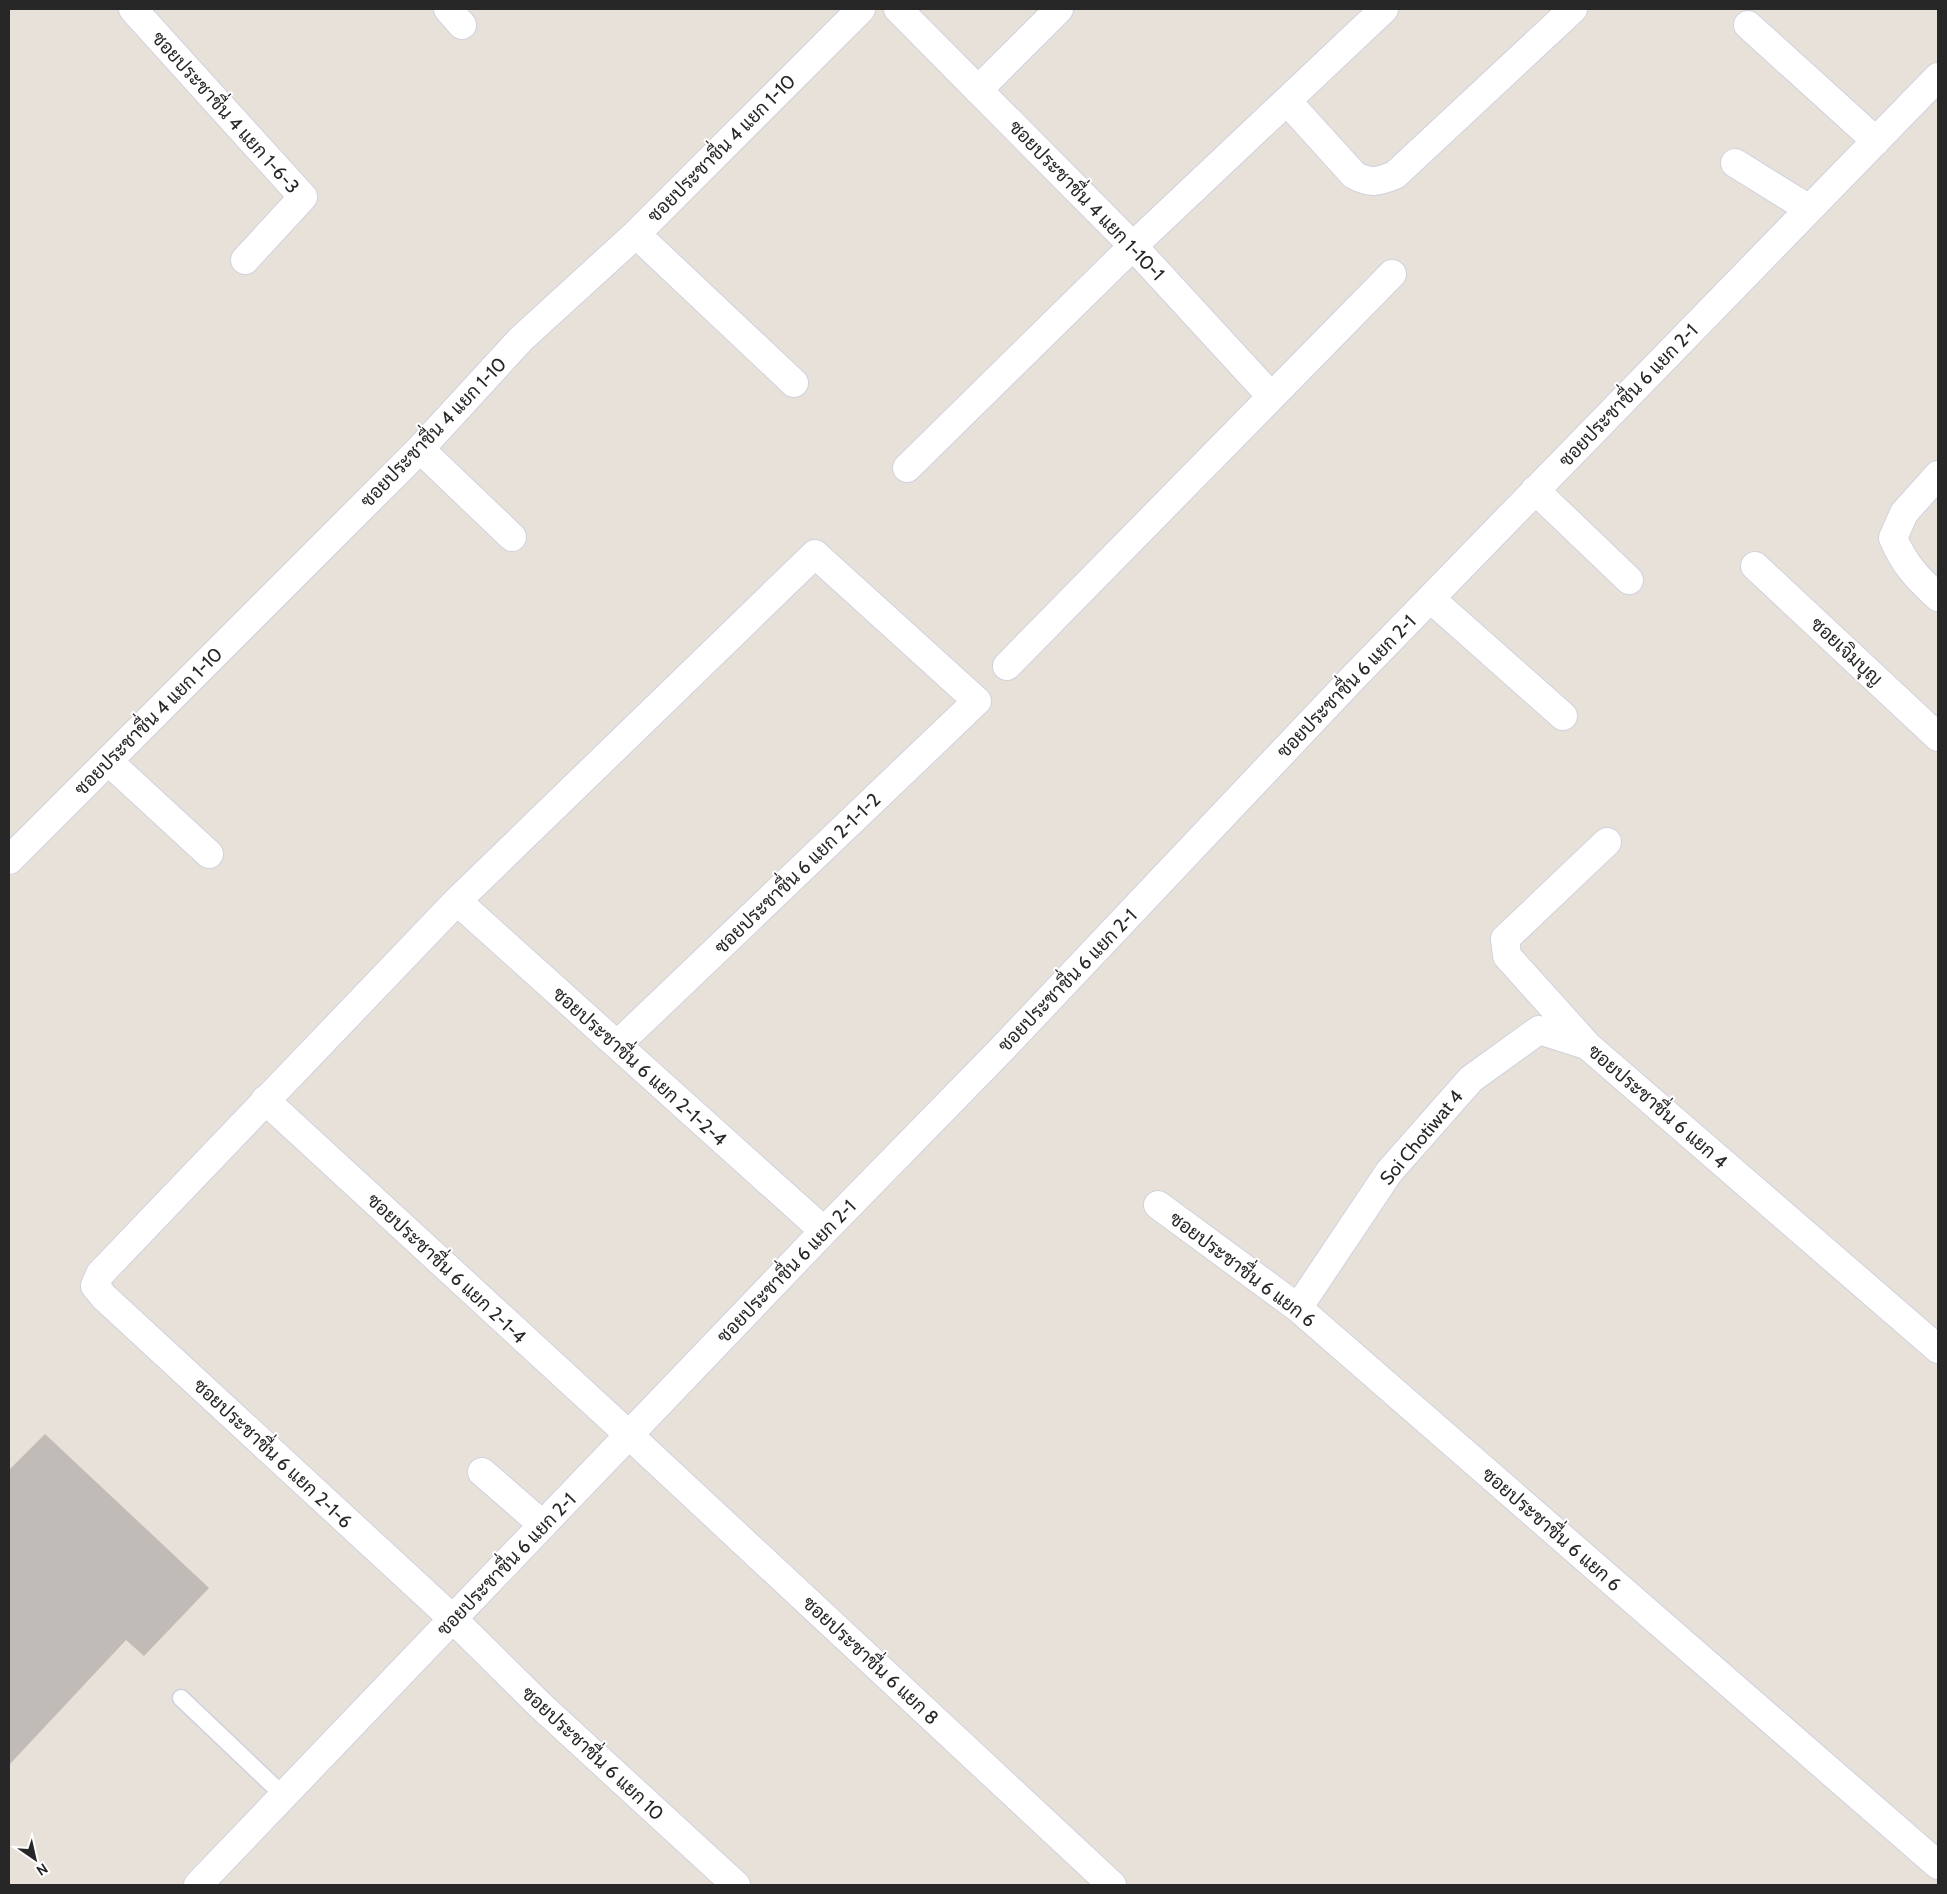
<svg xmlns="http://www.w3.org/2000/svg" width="1947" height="1894" font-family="Cabin,Sarabun,sans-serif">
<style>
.building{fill:#c0bbb6}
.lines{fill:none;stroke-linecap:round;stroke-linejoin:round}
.service-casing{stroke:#cfd2de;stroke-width:19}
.minor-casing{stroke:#cfd2de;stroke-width:30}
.service{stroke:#fff;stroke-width:16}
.minor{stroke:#fff;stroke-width:28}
.labels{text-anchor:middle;stroke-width:4;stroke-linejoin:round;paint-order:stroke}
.street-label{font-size:19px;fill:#272727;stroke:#fff}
</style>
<rect width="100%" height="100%" fill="#e8e1d9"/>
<!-- building -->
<path class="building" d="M 45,1434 L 209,1588 L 144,1656 L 126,1640 L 9,1765 L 9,1470 Z"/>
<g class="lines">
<defs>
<path id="service" d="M 181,1698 L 284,1796"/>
<path id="minor" d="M 133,9 L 303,197 L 245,260
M 448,9 L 462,25
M 898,9 L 1133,246 L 1271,396
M 1748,25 L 1876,141
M 978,90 L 1059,9
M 1287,101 L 1354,175 C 1371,184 1377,182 1395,175 L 1573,9
M 1735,163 L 1809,209
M 636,234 L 794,383
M 420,449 L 512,537
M 907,468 L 1133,246 L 1384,9
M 1938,475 L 1904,513 L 1893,538 C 1904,564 1917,578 1938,597
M 1535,490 L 1629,580
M 1755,566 L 1938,737
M 1431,599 L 1563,716
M 1007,666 L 1392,274
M 108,761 L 209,854
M 1607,842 L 1505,939 L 1507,956 L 1588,1046 L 1938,1349
M 9,860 L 420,449 L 521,339 L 636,234 L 861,9
M 457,901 L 824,1231
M 617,1045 L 977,701 L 815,554 L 457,901 L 100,1274 L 95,1286 L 104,1297 L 453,1619 L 541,1706 L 736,1885
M 265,1100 L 629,1435 L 1112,1885
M 1158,1205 L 1298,1308 L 1938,1865
M 1298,1308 L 1389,1172 L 1471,1079 L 1539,1030 L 1586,1045
M 482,1472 L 543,1525
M 198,1885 L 824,1231 L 1000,1051 L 1351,680 L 1938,77"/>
</defs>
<!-- service casing -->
<use href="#service" class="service-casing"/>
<!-- minor casing -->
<use href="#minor" class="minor-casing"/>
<!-- service -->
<use href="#service" class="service"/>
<!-- minor -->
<use href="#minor" class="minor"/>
</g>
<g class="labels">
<!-- street labels -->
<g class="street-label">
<text transform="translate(226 112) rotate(48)" y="7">ซอยประชาชื่น 4 แยก 1-6-3</text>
<text transform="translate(721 148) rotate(-45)" y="7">ซอยประชาชื่น 4 แยก 1-10</text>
<text transform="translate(1087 200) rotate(46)" y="7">ซอยประชาชื่น 4 แยก 1-10-1</text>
<text transform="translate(1628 395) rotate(-46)" y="7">ซอยประชาชื่น 6 แยก 2-1</text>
<text transform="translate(433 432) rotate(-46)" y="7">ซอยประชาชื่น 4 แยก 1-10</text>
<text transform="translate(1847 651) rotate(43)" y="7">ซอยเจิมบุญ</text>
<text transform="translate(1346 686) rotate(-46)" y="7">ซอยประชาชื่น 6 แยก 2-1</text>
<text transform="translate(148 721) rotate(-45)" y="7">ซอยประชาชื่น 4 แยก 1-10</text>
<text transform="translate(797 873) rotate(-44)" y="7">ซอยประชาชื่น 6 แยก 2-1-1-2</text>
<text transform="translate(1067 980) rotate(-46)" y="7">ซอยประชาชื่น 6 แยก 2-1</text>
<text transform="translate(640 1066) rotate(42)" y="7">ซอยประชาชื่น 6 แยก 2-1-2-4</text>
<text transform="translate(1658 1106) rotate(41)" y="7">ซอยประชาชื่น 6 แยก 4</text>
<text transform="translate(1421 1137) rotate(-50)" y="7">Soi Chotiwat 4</text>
<text transform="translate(447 1268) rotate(43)" y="7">ซอยประชาชื่น 6 แยก 2-1-4</text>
<text transform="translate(1243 1269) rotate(37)" y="7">ซอยประชาชื่น 6 แยก 6</text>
<text transform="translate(786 1271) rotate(-46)" y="7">ซอยประชาชื่น 6 แยก 2-1</text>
<text transform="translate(273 1453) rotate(43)" y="7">ซอยประชาชื่น 6 แยก 2-1-6</text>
<text transform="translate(1552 1529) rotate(41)" y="7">ซอยประชาชื่น 6 แยก 6</text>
<text transform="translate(506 1564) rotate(-46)" y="7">ซอยประชาชื่น 6 แยก 2-1</text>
<text transform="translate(871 1660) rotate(43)" y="7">ซอยประชาชื่น 6 แยก 8</text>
<text transform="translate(593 1753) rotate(43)" y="7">ซอยประชาชื่น 6 แยก 10</text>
</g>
</g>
<!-- border -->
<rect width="1947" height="1894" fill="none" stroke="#272727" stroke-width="20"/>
<!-- north arrow -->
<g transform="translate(35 1859) rotate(146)" stroke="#ffffff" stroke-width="4" paint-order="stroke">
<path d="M0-4L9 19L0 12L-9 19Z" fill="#272727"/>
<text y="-8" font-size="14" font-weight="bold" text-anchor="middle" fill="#272727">N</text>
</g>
</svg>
